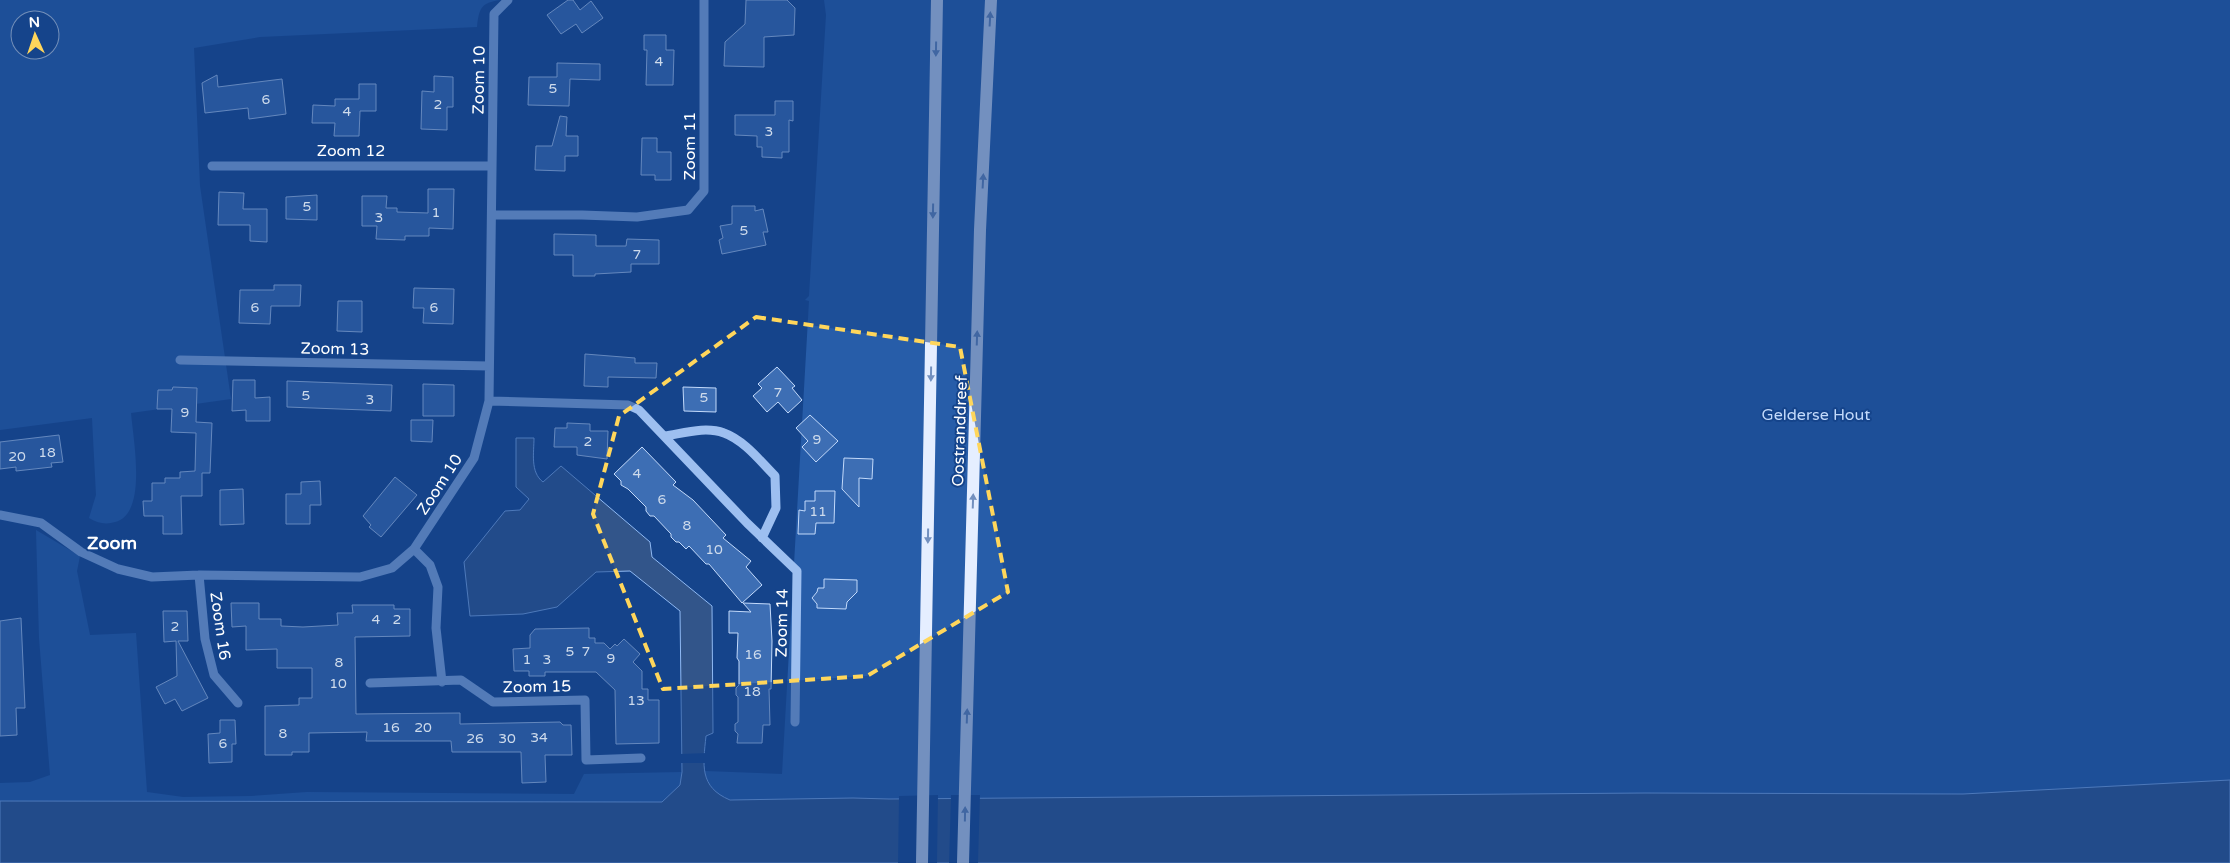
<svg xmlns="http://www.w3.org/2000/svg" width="2230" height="863" font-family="'Varela Round',sans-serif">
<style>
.green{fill:#275da9;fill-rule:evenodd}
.water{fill:#32558a;stroke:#8fb9f3}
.pier{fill:#15448b}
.building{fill:#3d6eb4;stroke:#c3dafb}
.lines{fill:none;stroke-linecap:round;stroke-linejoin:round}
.minor{stroke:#9dbff0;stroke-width:9}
.major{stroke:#e5eeff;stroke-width:12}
.oneway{fill:#7390bf}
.marked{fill:none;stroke:#ffd65b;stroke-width:4;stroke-dasharray:10 6;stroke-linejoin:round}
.labels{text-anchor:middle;stroke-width:4;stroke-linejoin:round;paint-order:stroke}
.number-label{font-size:14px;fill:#cedbec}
.street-label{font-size:16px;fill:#fff;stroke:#15448b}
.park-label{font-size:16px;fill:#c3dafb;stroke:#15448b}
.neighbourhood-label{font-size:18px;font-weight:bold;fill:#fff;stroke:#15448b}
</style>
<rect width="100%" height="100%" fill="#15448b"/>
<!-- green -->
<path class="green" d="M 0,0 L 500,0 C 481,3 479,8 477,27 L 260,37 L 194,48 L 200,186 L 231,399 L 131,413 C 133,439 148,514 115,522 C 106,525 97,523 89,518 L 96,495 L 92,418 L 0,430 ZM 20,20 L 50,20 L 50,50 L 20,50 Z
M 824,0 L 2230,0 L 2230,793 L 1867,829 L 780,799 C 750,800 712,810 705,771 L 782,774 L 809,301 L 805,300 L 809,296 L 826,15 Z
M 36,530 L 80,556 L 77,571 L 90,635 L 136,633 L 147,792 L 183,797 L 251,796 L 307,792 L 574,794 L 584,774 L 682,772 L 680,785 L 662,802 L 0,801 L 0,783 L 30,782 L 50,775 L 39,638 Z"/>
<!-- water -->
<path class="water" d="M 516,438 L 534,438 C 534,453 530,472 543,482 L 561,466 L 650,542 L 652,557 L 712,606 L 713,733 L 706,736 C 703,765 699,787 730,800 L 853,798 L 889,799 L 1645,793 L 1963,794 L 2230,780 L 2230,863 L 0,863 L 0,801 L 662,802 L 680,785 L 682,772 L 680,611 L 630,571 L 596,572 L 557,607 L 523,614 L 470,616 L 464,562 L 505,511 L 520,510 L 529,499 L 516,487 Z"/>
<!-- pier -->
<path class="pier" d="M 707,753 L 707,763 L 680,763 L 680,754 Z
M 938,795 L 937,863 L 898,863 L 899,796 Z
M 951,795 L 980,795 L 978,863 L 949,863 Z"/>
<!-- building -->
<path class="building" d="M 568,0 L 573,0 L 580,10 L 591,1 L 603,18 L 582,33 L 576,24 L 561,34 L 547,15 Z
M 746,0 L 787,0 L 795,8 L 794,35 L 764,37 L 764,67 L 724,66 L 725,42 L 745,24 Z
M 644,35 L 666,35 L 666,50 L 674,50 L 673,85 L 646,85 L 647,50 L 644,50 Z
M 557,63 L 600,64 L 600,80 L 570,79 L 569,106 L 528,105 L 529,77 L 557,77 Z
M 217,75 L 218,87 L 282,79 L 286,114 L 249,119 L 248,108 L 205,113 L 202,83 Z
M 434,76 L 453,77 L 453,107 L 447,107 L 447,130 L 421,129 L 422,91 L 434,92 Z
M 359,84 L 376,84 L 376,111 L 360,111 L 359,136 L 334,136 L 335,123 L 312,123 L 313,105 L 335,106 L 335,99 L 359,99 Z
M 775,101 L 793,101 L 793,121 L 789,120 L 789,152 L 782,152 L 782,158 L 762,157 L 762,147 L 757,147 L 757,136 L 735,135 L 735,115 L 775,115 Z
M 560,116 L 567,117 L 566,136 L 578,136 L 578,156 L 565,156 L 565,171 L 535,170 L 536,146 L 552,146 Z
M 642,138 L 657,138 L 657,152 L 671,152 L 671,180 L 655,180 L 655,175 L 641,175 Z
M 428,189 L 454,189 L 453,229 L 429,228 L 429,236 L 405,236 L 405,240 L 376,239 L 377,226 L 362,226 L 362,196 L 387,196 L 386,208 L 397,208 L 397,212 L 428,213 Z
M 219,192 L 244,193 L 243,209 L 267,209 L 267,242 L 250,241 L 250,225 L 218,225 Z
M 317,195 L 317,220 L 286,219 L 286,197 Z
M 732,206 L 755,206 L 755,211 L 763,209 L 768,232 L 763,232 L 766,245 L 722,254 L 719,240 L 723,238 L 720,226 L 732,224 Z
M 554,234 L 596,235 L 596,246 L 626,246 L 627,239 L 659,240 L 659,264 L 631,264 L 631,272 L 595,274 L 595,276 L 573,276 L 573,255 L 554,255 Z
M 274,285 L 301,285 L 300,306 L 271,306 L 270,324 L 239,323 L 240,290 L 274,290 Z
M 414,288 L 454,289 L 453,324 L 423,323 L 424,308 L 413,308 Z
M 338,301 L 362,301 L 362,332 L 337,331 Z
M 585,354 L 635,358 L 635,363 L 657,363 L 656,378 L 608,377 L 608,387 L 584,386 Z
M 777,367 L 795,386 L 792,388 L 802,400 L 788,413 L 778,402 L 767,412 L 753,396 L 762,388 L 758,384 Z
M 233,380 L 255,380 L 255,398 L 270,397 L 270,421 L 246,421 L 246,410 L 232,411 Z
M 287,381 L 392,385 L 391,411 L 287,407 Z
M 423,384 L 454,385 L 454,416 L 423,416 Z
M 173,387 L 197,388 L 196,422 L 212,423 L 210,473 L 202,473 L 202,496 L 181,496 L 182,534 L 163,534 L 163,516 L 144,516 L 143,501 L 152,501 L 152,483 L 165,483 L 165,478 L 180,478 L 180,472 L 195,471 L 196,433 L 171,432 L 172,409 L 157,409 L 158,390 L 172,390 Z
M 683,387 L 716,388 L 716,412 L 684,411 Z
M 810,415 L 838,441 L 816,462 L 802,447 L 808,441 L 796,428 Z
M 411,420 L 433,420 L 432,442 L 411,441 Z
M 567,423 L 590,424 L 590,431 L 608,431 L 607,459 L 577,455 L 577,447 L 554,447 L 555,428 L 567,428 Z
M 59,435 L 63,462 L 51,463 L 52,467 L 16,471 L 16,467 L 0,469 L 0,442 Z
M 642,447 L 676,482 L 673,485 L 693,500 L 726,535 L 723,538 L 751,561 L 746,567 L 762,585 L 742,603 L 709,564 L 706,564 L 689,546 L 686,549 L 679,542 L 676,542 L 671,537 L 671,534 L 654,516 L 650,516 L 646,511 L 646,507 L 628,489 L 621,485 L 621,481 L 614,474 Z
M 844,458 L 873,459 L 872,479 L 859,478 L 859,507 L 842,489 Z
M 395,477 L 417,495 L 381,537 L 369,527 L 371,525 L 363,516 Z
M 320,481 L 321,505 L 310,505 L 310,524 L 286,524 L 286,494 L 301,494 L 301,482 Z
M 243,489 L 244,524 L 220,525 L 220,490 Z
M 815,491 L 835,491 L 834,523 L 816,523 L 815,534 L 798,534 L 799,510 L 805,511 L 805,501 L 815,501 Z
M 824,579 L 857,580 L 857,592 L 847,602 L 846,609 L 817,608 L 817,604 L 812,598 L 817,592 L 818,588 L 824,588 Z
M 231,603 L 259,603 L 259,619 L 281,619 L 281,626 L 303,627 L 338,625 L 337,613 L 353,613 L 352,605 L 394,605 L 394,609 L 410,609 L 410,636 L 355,637 L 356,714 L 460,713 L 460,724 L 560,722 L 563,725 L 571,725 L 572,755 L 545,755 L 546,782 L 522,783 L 521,752 L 452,752 L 451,741 L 366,741 L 367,732 L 309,733 L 309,752 L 292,752 L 292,755 L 265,755 L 265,706 L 299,705 L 299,698 L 312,698 L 312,668 L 277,668 L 277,649 L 246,650 L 246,626 L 232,627 Z
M 743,603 L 770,604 L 772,641 L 771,689 L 769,689 L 770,725 L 763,725 L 762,743 L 737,743 L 738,734 L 735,731 L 735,724 L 738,722 L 738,697 L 736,695 L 736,688 L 739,685 L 739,661 L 737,658 L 738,633 L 729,633 L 729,611 L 751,612 Z
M 163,611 L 187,611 L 188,641 L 178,641 L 208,698 L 182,711 L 175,699 L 165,704 L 156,687 L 177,676 L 176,641 L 164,642 Z
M 21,618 L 25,708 L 16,708 L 17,735 L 0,736 L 0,621 Z
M 589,628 L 589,638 L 595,638 L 595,643 L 604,643 L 610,649 L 615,644 L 617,646 L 624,639 L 640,654 L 633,662 L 642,671 L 642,689 L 648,689 L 648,700 L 659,700 L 659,743 L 616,744 L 615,690 L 596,672 L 545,672 L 545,676 L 529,676 L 529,671 L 514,671 L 513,649 L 530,648 L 530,635 L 535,629 Z
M 220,720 L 235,720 L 236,744 L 232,744 L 232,762 L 209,763 L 208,734 L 220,733 Z"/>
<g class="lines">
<!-- minor -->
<path class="minor" d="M 212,166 L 491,166
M 493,215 L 582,215 L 637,217 L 688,210 L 704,191 L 704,0
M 180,360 L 489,366
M 489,401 L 628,405 L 639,410 L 747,523 L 797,571 L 795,722
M 665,436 C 684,433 706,426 724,433 C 744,440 761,462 775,476 L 776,508 L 762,538
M 0,515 L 41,523 L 81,552 L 118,569 L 152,577 L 199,575 L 360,577 L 392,568 L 414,549 L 474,458 L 489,401 L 494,14 L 508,0
M 414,549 L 430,565 L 438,587 L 436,628 L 442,682
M 199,575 L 205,639 L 214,675 L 238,703
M 370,683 L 461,680 L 493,702 L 585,700 L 586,760 L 641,758"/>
<!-- major -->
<path class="major" d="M 922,863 L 937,0
M 963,863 L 980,230 L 991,0"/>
</g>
<!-- one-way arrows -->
<defs><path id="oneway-solid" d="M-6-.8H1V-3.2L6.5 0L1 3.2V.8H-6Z" transform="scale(1.25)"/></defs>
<g class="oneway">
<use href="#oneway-solid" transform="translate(990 19) rotate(-87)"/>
<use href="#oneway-solid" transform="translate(936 49) rotate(91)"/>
<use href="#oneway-solid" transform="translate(983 181) rotate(-87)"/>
<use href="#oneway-solid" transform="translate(933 211) rotate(91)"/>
<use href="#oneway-solid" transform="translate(977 338) rotate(-88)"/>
<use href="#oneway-solid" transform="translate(931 374) rotate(91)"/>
<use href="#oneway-solid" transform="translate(973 501) rotate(-88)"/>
<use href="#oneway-solid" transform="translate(928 536) rotate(91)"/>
<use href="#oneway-solid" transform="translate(967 716) rotate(-88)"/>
<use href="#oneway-solid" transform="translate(965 814) rotate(-89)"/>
</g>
<!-- marked area -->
<path d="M0 0H2230V863H0ZM 756,317 L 960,347 L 1008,592 L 867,676 L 663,689 L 593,514 L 619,416 Z" fill="#15448b" fill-opacity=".55" fill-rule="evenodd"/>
<path class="marked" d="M 756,317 L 960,347 L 1008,592 L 867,676 L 663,689 L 593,514 L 619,416 Z"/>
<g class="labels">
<!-- number labels -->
<g class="number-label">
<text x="659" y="66">4</text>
<text x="553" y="93">5</text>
<text x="266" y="104">6</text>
<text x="438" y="109">2</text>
<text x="347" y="116">4</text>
<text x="769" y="136">3</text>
<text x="307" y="211">5</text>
<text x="436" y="217">1</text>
<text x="379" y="222">3</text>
<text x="744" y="235">5</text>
<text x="637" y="259">7</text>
<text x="255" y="312">6</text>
<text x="434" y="312">6</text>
<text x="778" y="397">7</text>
<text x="306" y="400">5</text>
<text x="704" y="402">5</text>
<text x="370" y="404">3</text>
<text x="185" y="417">9</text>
<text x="817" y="444">9</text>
<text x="588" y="446">2</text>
<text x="47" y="457">18</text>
<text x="17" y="461">20</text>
<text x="637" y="478">4</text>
<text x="662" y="504">6</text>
<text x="818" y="516">11</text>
<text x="687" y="530">8</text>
<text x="714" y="554">10</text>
<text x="376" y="624">4</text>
<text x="397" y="624">2</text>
<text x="175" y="631">2</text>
<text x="570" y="656">5</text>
<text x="586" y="656">7</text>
<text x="753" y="659">16</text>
<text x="611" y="663">9</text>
<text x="527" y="664">1</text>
<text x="547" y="664">3</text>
<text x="339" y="667">8</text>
<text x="338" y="688">10</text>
<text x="752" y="696">18</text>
<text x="636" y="705">13</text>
<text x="391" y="732">16</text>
<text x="423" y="732">20</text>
<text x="283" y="738">8</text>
<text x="539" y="742">34</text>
<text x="475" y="743">26</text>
<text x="507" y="743">30</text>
<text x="223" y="748">6</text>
</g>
<!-- street labels -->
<g class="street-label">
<text transform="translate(478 80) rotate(-89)" y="6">Zoom 10</text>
<text transform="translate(689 146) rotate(-90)" y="6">Zoom 11</text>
<text x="351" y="156">Zoom 12</text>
<text transform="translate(335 348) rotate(1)" y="6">Zoom 13</text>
<text transform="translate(959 431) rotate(-88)" y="6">Oostranddreef</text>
<text transform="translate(439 484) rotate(-57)" y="6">Zoom 10</text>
<text transform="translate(781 623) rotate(-89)" y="6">Zoom 14</text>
<text transform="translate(221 626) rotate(82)" y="6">Zoom 16</text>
<text transform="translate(537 686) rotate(-1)" y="6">Zoom 15</text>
</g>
<!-- park labels -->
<g class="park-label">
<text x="1816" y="420">Gelderse Hout</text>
</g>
<!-- neighbourhood labels -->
<g class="neighbourhood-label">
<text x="112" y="549">Zoom</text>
</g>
</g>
<!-- north arrow -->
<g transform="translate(35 35) rotate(357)"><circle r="24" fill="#15448b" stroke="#738fb9"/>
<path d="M0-4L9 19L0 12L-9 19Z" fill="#ffd65b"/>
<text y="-8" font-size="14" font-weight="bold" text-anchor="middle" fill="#ffffff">N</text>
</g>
</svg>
